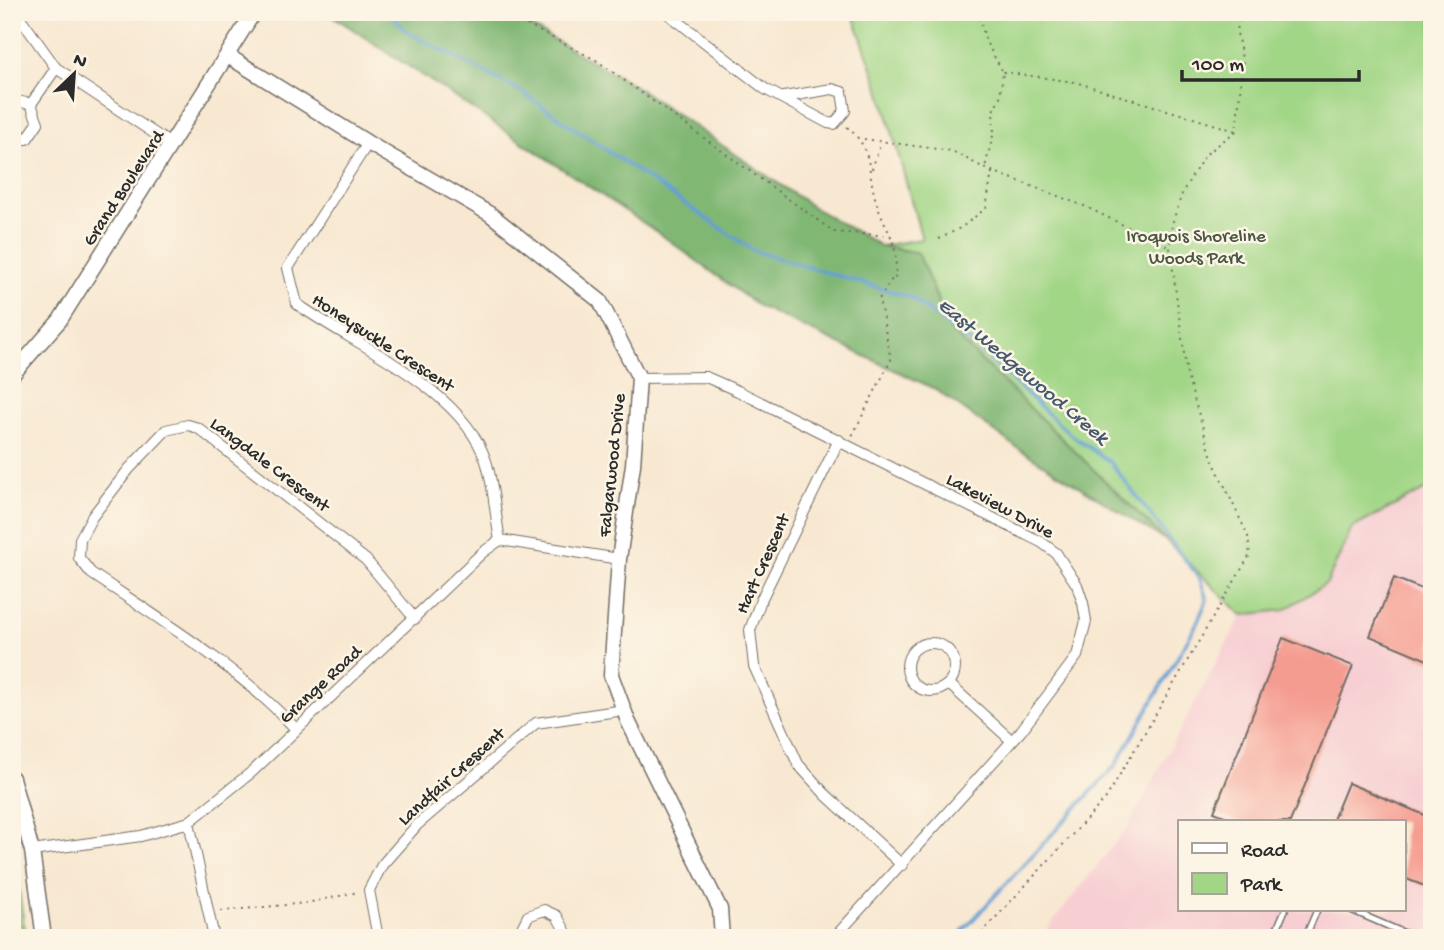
<svg xmlns="http://www.w3.org/2000/svg" width="1444" height="950" font-family="'Gochi Hand',sans-serif">
<style>
.built{fill:#f7cfd3;fill-rule:evenodd}
.green{fill:#a1d686;stroke:#668058;stroke-width:2}
.forest{fill:#80b773;stroke:#56714f;stroke-width:2}
.lines{fill:none;stroke-linecap:round;stroke-linejoin:round}
.stream{stroke:#649fd4;stroke-width:3.5}
.building{fill:#f59c91}
.lane-casing{stroke:#736d65;stroke-width:8}
.street-casing{stroke:#736d65;stroke-width:12}
.secondary-casing{stroke:#736d65;stroke-width:17}
.path{stroke:#736d65;stroke-width:2;stroke-dasharray:2 5;stroke-linecap:butt}
.lane{stroke:#fff;stroke-width:5}
.street{stroke:#fff;stroke-width:10}
.secondary{stroke:#fff;stroke-width:14}
.labels{text-anchor:middle;stroke-width:5;stroke-linejoin:round;paint-order:stroke}
.street-label{font-size:19px;fill:#2b2b2b;stroke:#fcf5e5}
.park-label{font-size:19px;fill:#485642;stroke:#fcf5e5}
.water-label{font-size:21px;font-style:italic;fill:#42596f;stroke:#fcf5e5}
</style>
<rect width="100%" height="100%" fill="#fcf5e5"/>
<filter id="ink" filterUnits="userSpaceOnUse"><feTurbulence type="fractalNoise" baseFrequency=".0143" numOctaves="2"/><feDisplacementMap in="SourceGraphic" scale="14" xChannelSelector="R" yChannelSelector="G"/><feConvolveMatrix kernelMatrix="1 2 1 2 8 2 1 2 1" color-interpolation-filters="sRGB"/></filter>
<filter id="wash" filterUnits="userSpaceOnUse"><feTurbulence type="fractalNoise" baseFrequency=".00686" numOctaves="4" result="noise"/><feDisplacementMap in="SourceGraphic" scale="28" xChannelSelector="R" yChannelSelector="G"/><feGaussianBlur stdDeviation="1.57" result="paint"/><feColorMatrix in="noise" values="0 0 0 0 0 0 0 0 0 0 0 0 0 0 0 0 0 1.4 0 .05"/><feComposite in="paint" operator="in"/></filter>
<g filter="url(#wash)">
<rect width="100%" height="100%" fill="#f8e8d1"/>
<!-- built -->
<path class="built" d="M 1432,487 L 1432,938 L 1040,938 L 1127,828 L 1242,615 L 1284,610 L 1327,583 L 1352,528 ZM 1180,822 L 1404,822 L 1404,910 L 1180,910 Z"/>
<!-- green -->
<path class="green" d="M 852,12 L 1432,12 L 1432,486 L 1352,528 L 1327,583 L 1284,610 L 1242,615 L 950,330 L 918,253 L 881,246 L 922,239 L 882,96 Z
M 12,846 L 26,938 L 12,938 Z"/>
<!-- forest -->
<path class="forest" d="M 327,12 L 505,12 L 629,82 L 816,209 L 881,246 L 918,253 L 950,330 L 1168,542 L 1016,447 L 935,389 L 758,306 L 663,236 Z"/>
<g class="lines">
<!-- stream -->
<path class="stream" d="M 389,12 L 407,32 L 517,89 L 754,251 L 910,297 L 974,345 L 1070,434 L 1111,463 L 1200,579 L 1207,600 L 1196,625 L 1116,765 L 956,938"/>
</g>
<g id="blocks">
<!-- building -->
<path class="building" d="M 1394,578 L 1432,593 L 1432,662 L 1370,636 Z
M 1283,638 L 1353,666 L 1290,822 L 1240,822 L 1214,812 Z
M 1348,783 L 1432,818 L 1432,889 L 1404,878 L 1404,822 L 1332,822 Z"/>
</g>
</g>
<g filter="url(#ink)">
<use href="#blocks" fill-opacity="0" stroke="#736d65" stroke-width="2"/>
<g class="lines">
<defs>
<path id="lane" d="M 1351,910 L 1416,938
M 1273,938 L 1285,910
M 1305,938 L 1317,910"/>
<path id="street" d="M 16,12 L 56,68 L 172,145
M 666,12 L 765,89 L 828,123 L 834,124 L 845,111 L 842,92 L 832,89 L 784,97
M 12,100 L 31,104 L 38,123 L 27,139 L 12,140
M 31,104 L 56,68
M 368,143 L 288,268 L 297,304 C 356,346 462,388 486,461 C 494,486 495,515 500,540
M 639,378 L 706,377 L 738,391 L 1041,542 L 1056,553 L 1077,585 L 1083,603 L 1086,621 L 1077,656 L 1021,731 L 834,938
M 839,440 L 761,600 L 750,630 L 754,666 L 798,764 L 825,794 L 902,865
M907 667a24 24 0 1 1 48 0a24 24 0 1 1-48 0Z
M 949,684 L 1012,741
M 295,728 C 235,665 162,621 91,573 L 79,558 L 80,539 L 92,517 L 129,469 L 166,430 L 188,425 L 198,428 L 366,560 L 415,619
M 189,822 L 214,938
M 32,851 L 141,836 L 189,822 L 253,771 L 482,553 L 500,540 L 619,559
M 378,938 L 369,890 L 382,865 L 417,825 L 536,723 L 624,710
M 517,938 L 528,916 L 544,910 L 557,916 L 569,938"/>
<path id="secondary" d="M 228,56 L 368,143 L 490,214 L 600,301 L 639,378 L 633,465 L 619,559 L 611,675 L 628,721 L 720,909 L 722,938
M 12,375 L 60,320 L 254,12
M 12,778 L 32,851 L 44,938"/>
</defs>
<!-- lane casing -->
<use href="#lane" class="lane-casing"/>
<!-- street casing -->
<use href="#street" class="street-casing"/>
<!-- secondary casing -->
<use href="#secondary" class="secondary-casing"/>
<!-- path -->
<path class="path" d="M 502,12 L 596,60 L 834,232 L 893,236
M 974,12 L 981,23 L 986,42 L 1003,72 L 1000,97 L 993,111 L 994,132 L 985,167
M 1003,72 L 1075,82 L 1236,131
M 847,127 C 874,149 867,172 876,201 C 887,238 899,234 895,280 L 892,279 L 879,299 L 891,360 L 852,436
M 864,139 L 952,151 L 984,168 L 1084,206 L 1169,247
M 872,169 L 881,142
M 939,239 L 962,227 L 986,208 L 992,172
M 12,869 L 22,867
M 221,911 L 307,903 L 358,892
M 977,938 L 1106,798 L 1250,555 L 1248,536 L 1213,461 L 1187,376 L 1170,248 L 1172,224 L 1183,191 L 1205,155 L 1236,131 L 1243,64 L 1237,33 L 1239,12"/>
<!-- lane -->
<use href="#lane" class="lane"/>
<!-- street -->
<use href="#street" class="street"/>
<!-- secondary -->
<use href="#secondary" class="secondary"/>
</g>
</g>
<g class="labels">
<!-- street labels -->
<g class="street-label">
<text transform="translate(122 187) rotate(-57)" y="7">Grand Boulevard</text>
<text transform="translate(384 341) rotate(33)" y="7">Honeysuckle Crescent</text>
<text transform="translate(271 463) rotate(37)" y="7">Langdale Crescent</text>
<text transform="translate(610 465) rotate(-84)" y="7">Falgarwood Drive</text>
<text transform="translate(1001 504) rotate(28)" y="7">Lakeview Drive</text>
<text transform="translate(761 563) rotate(-66)" y="7">Hart Crescent</text>
<text transform="translate(319 683) rotate(-43)" y="7">Grange Road</text>
<text transform="translate(450 775) rotate(-42)" y="7">Landfair Crescent</text>
</g>
<!-- park labels -->
<g class="park-label">
<text x="1196" y="241">Iroquois Shoreline<tspan x="1196" dy="22">Woods Park</tspan></text>
</g>
<!-- water labels -->
<g class="water-label">
<text transform="translate(1024 370) rotate(40)" y="7">East Wedgewood Creek</text>
</g>
</g>
<!-- margin -->
<rect width="1444" height="950" fill="none" stroke="#fcf5e5" stroke-width="42"/>
<!-- legend -->
<rect x="1178" y="820" width="228" height="91" fill="#fcf5e5" stroke="#a8a49b" stroke-width="2"/>
<rect x="1192" y="843" width="35" height="10" fill="#ffffff" stroke="#a8a49b" stroke-width="2"/>
<text x="1241" y="856" font-size="21" fill="#2b2b2b">Road</text>
<rect x="1192" y="873" width="35" height="21" fill="#a1d686" stroke="#a8a49b" stroke-width="2"/>
<text x="1241" y="890" font-size="21" fill="#2b2b2b">Park</text>
<!-- north arrow -->
<g transform="translate(74 74) rotate(25)" stroke="#fcf5e5" stroke-width="5" paint-order="stroke">
<path d="M0-5L12 26L0 18L-12 26Z" fill="#2b2b2b"/>
<text y="-10" font-size="19" font-weight="bold" text-anchor="middle" fill="#2b2b2b">N</text>
</g>
<!-- scale -->
<path d="M1182 70v10h177v-10" fill="none" stroke="#2b2b2b" stroke-width="3.5"/>
<text x="1192" y="70" font-size="21" fill="#2b2b2b" stroke="#fcf5e5" stroke-width="5" paint-order="stroke">100 m</text>
</svg>
